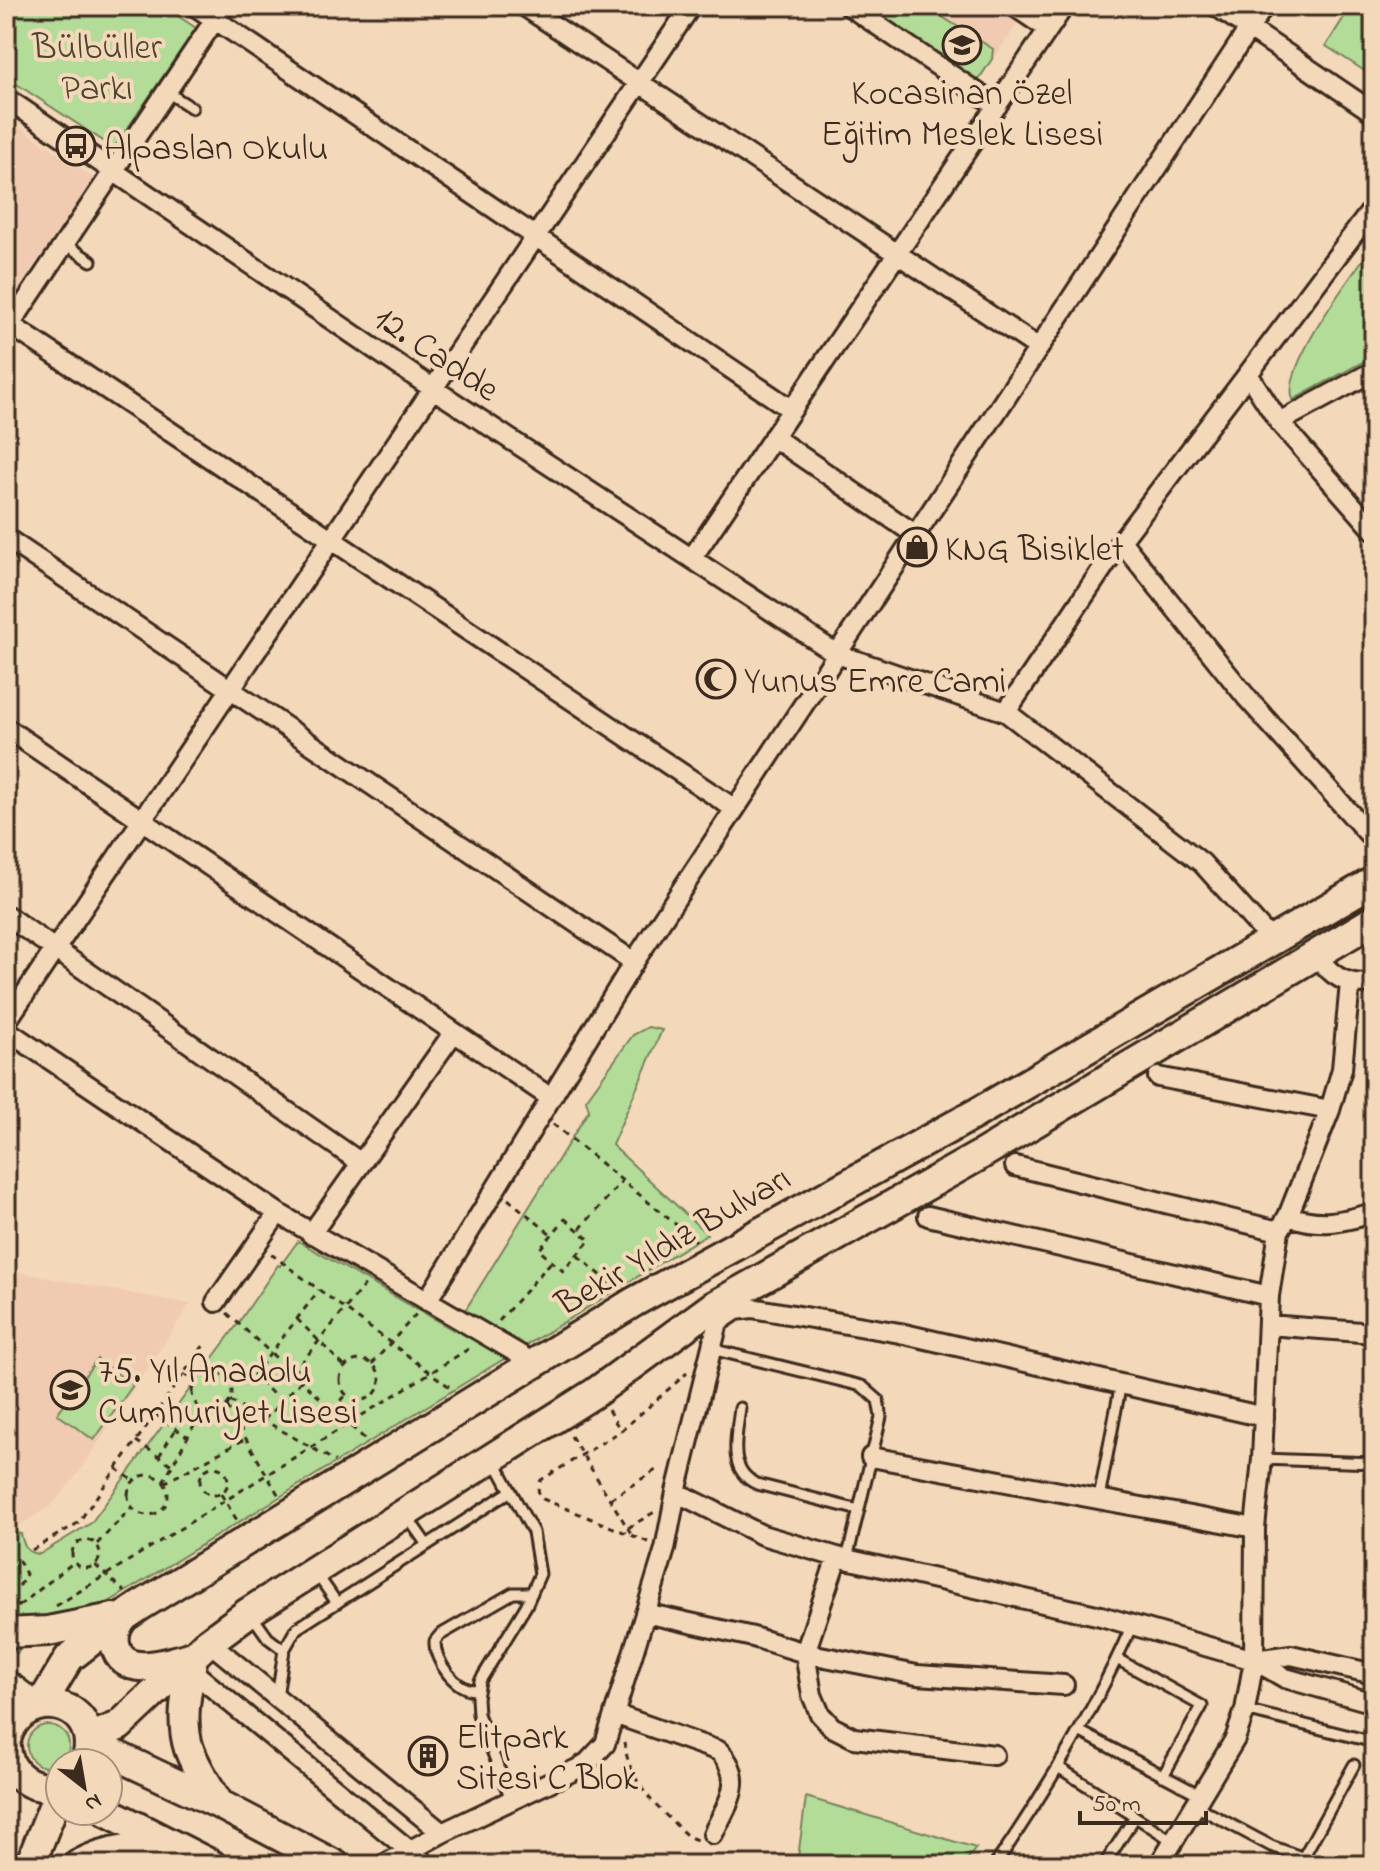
<svg xmlns="http://www.w3.org/2000/svg" width="1380" height="1871" font-family="'Indie Flower',sans-serif">
<style>
.built{fill:#f0cbb2}
.green{fill:#b3dc98;stroke:#77835b;stroke-width:2}
.lines{fill:none;stroke-linecap:round;stroke-linejoin:round}
.lane-casing{stroke:#3b2a1e;stroke-width:15}
.street-casing{stroke:#3b2a1e;stroke-width:24}
.primary-casing{stroke:#3b2a1e;stroke-width:34}
.path{stroke:#3b2a1e;stroke-width:3;stroke-dasharray:6 6;stroke-linecap:butt}
.lane{stroke:#f4d8ba;stroke-width:9}
.street{stroke:#f4d8ba;stroke-width:18}
.primary{stroke:#f4d8ba;stroke-width:28}
.labels{text-anchor:middle;stroke-width:8;stroke-linejoin:round;paint-order:stroke}
.park-label{font-size:36px;fill:#4d4530;stroke:#f4d8ba}
.poi-label{font-size:36px;fill:#3b2a1e;stroke:#f4d8ba;text-anchor:start}
.street-label{font-size:36px;fill:#3b2a1e;stroke:#f4d8ba}
</style>
<rect width="100%" height="100%" fill="#f4d8ba"/>
<filter id="ink" filterUnits="userSpaceOnUse"><feTurbulence type="fractalNoise" baseFrequency=".0125" numOctaves="2"/><feDisplacementMap in="SourceGraphic" scale="16" xChannelSelector="R" yChannelSelector="G"/><feConvolveMatrix kernelMatrix="1 2 1 2 8 2 1 2 1" color-interpolation-filters="sRGB"/></filter>
<g filter="url(#ink)">
<!-- built -->
<path class="built" d="M 861,6 L 1029,6 L 978,83 Z
M 6,117 L 94,178 L 8,304 L 6,303 Z
M 6,1270 L 190,1304 L 77,1475 L 52,1505 L 10,1531 L 6,1529 Z"/>
<!-- green -->
<path class="green" d="M 6,6 L 163,6 L 196,28 L 114,148 L 6,77 Z
M 860,6 L 925,6 L 993,49 L 992,59 L 977,82 Z
M 1351,6 L 1374,21 L 1374,77 L 1326,46 Z
M 1374,244 L 1374,356 L 1293,400 C 1280,368 1354,273 1374,244 Z
M 648,1027 L 662,1030 L 612,1145 L 707,1234 L 57,1634 L 39,1621 L 17,1653 L 6,1645 L 6,1532 L 21,1534 C 24,1547 26,1553 40,1554 L 91,1523 L 237,1325 L 278,1265 L 280,1266 L 298,1241 L 453,1330 L 589,1110 L 586,1100 L 633,1035 Z
M 97,1359 L 133,1385 L 94,1440 L 57,1414 Z
M27 1746a21 21 0 1 1 42 0a21 21 0 1 1-42 0Z
M 806,1797 L 976,1848 L 963,1865 L 797,1865 Z"/>
<g class="lines">
<defs>
<path id="lane" d="M 167,92 L 192,108
M 65,244 L 91,261
M 711,1349 L 862,1386 L 878,1400 L 881,1417 L 847,1559
M 740,1408 C 737,1435 726,1470 757,1484 L 859,1510
M 1262,1459 L 1374,1463
M 494,1460 L 533,1532 L 540,1574 L 526,1606 L 480,1681 L 477,1698 L 478,1714 L 511,1800
M 1099,1498 L 1121,1383
M 406,1515 L 427,1545
M 316,1573 L 337,1603
M 251,1614 L 268,1638 L 284,1650
M 1117,1659 L 1202,1706 L 1163,1776
M 478,1690 C 456,1692 434,1661 435,1641 L 440,1635 L 513,1593 L 532,1593
M 277,1697 L 284,1650 L 296,1629 L 511,1491
M 1245,1710 L 1374,1742
M 1079,1731 L 1200,1795
M 1058,1767 L 1173,1841
M 1194,1805 L 1271,1846 L 1323,1865
M 995,1865 C 1047,1789 1095,1710 1132,1625
M 1104,1865 L 1135,1817
M 1299,1865 L 1354,1765"/>
<path id="street" d="M 195,6 L 792,410
M 524,6 L 1039,348
M 849,6 L 997,106
M 1014,6 L 1048,29
M 1216,6 L 1374,113
M 6,98 L 432,388 L 837,654 L 1006,712 L 1121,541 L 1247,698 L 1374,840
M 1374,207 L 1248,374 L 1279,422 L 1374,530
M 6,322 L 735,809
M 6,331 L 224,6
M 1279,422 L 1374,371
M 773,437 L 916,535
M 6,538 L 634,962
M 1121,541 L 1248,374
M 692,558 L 1064,6
M 1006,712 L 1202,863 L 1272,941
M 6,728 L 551,1098
M 6,915 L 361,1163
M 1317,954 C 1329,976 1349,987 1374,983
M 6,1022 L 691,6
M 6,1030 L 278,1213 L 534,1363
M 1158,1077 L 1330,1110
M 1015,1166 L 1279,1231
M 928,1216 L 1269,1296
M 1288,1216 C 1322,1227 1340,1222 1374,1213
M 311,1234 L 454,1032
M 427,1301 L 634,962 L 1264,6
M 216,1302 L 278,1213
M 718,1322 L 736,1310 L 752,1308 L 900,1333 L 1264,1417
M 1268,1325 L 1374,1333
M 871,1457 L 1255,1528
M 676,1492 L 762,1535 L 837,1557 L 1101,1616 L 1254,1660 L 1285,1678 L 1374,1703
M 837,1557 L 805,1653 L 812,1695 L 820,1714 L 832,1727 L 854,1738 L 994,1755
M 645,1613 L 753,1637 L 805,1653 L 917,1675 L 1064,1685
M 209,1642 L 442,1833
M 1254,1660 L 1291,1655 L 1374,1674
M 191,1670 L 427,1865
M 614,1714 L 719,1751 C 747,1780 727,1804 713,1834
M 383,1865 L 442,1833 L 577,1769 L 588,1762 L 605,1744 L 665,1549 L 676,1492 L 718,1322 L 712,1307
M 1159,1865 L 1235,1739 L 1245,1710 L 1254,1660 L 1255,1528 L 1262,1459 L 1269,1296 L 1279,1231 L 1288,1216 L 1330,1110 L 1342,1069 L 1350,983"/>
<path id="primary" d="M 126,1615 C 118,1623 113,1632 115,1644 C 122,1681 170,1662 193,1656 C 188,1686 179,1719 189,1749 C 196,1769 209,1787 219,1804
M 6,1633 L 48,1631 L 113,1618
M 6,1685 L 34,1706
M 41,1705 L 69,1658 L 113,1624 L 140,1606 L 634,1302 L 975,1114 L 1374,881
M 89,1738 L 119,1726 L 206,1644 L 249,1612 L 596,1392 L 712,1307 L 977,1157 L 1374,920
M 6,1740 C 21,1684 98,1699 88,1754
M 90,1743 L 219,1804 L 335,1865
M 6,1747 C 8,1776 33,1791 60,1786
M 106,1811 L 212,1865
M 30,1865 L 60,1789
M 78,1865 C 108,1848 137,1846 170,1849"/>
</defs>
<!-- lane casing -->
<use href="#lane" class="lane-casing"/>
<!-- street casing -->
<use href="#street" class="street-casing"/>
<!-- primary casing -->
<use href="#primary" class="primary-casing"/>
<!-- path -->
<path class="path" d="M 553,1124 L 696,1241
M 508,1199 L 552,1235
M 565,1219 L 590,1240 L 563,1271 L 539,1250 Z
M 580,1229 L 622,1181
M 271,1254 L 451,1388
M 578,1256 L 615,1287
M 227,1313 L 366,1440
M 297,1319 L 345,1367
M 499,1321 L 552,1261
M340 1380a20 20 0 1 1 40 0a20 20 0 1 1-40 0Z
M 372,1364 L 417,1313
M192 1392a20 20 0 1 1 40 0a20 20 0 1 1-40 0Z
M 293,1373 L 366,1283
M 183,1374 L 196,1381
M 230,1401 L 335,1461
M 281,1402 L 254,1375 L 319,1290
M 227,1406 L 279,1496
M 333,1410 L 346,1395
M 608,1410 L 621,1431
M 155,1414 L 188,1437
M 264,1420 L 301,1381
M 571,1436 L 632,1535
M 136,1441 L 172,1465
M 159,1456 L 176,1429
M200 1481a14 14 0 1 1 28 0a14 14 0 1 1-28 0Z
M 116,1468 L 132,1480
M128 1495a20 20 0 1 1 40 0a20 20 0 1 1-40 0Z
M 163,1482 L 203,1409
M 164,1483 L 245,1439
M 221,1494 L 238,1522
M 610,1499 L 656,1470
M 628,1528 L 656,1511
M72 1554a14 14 0 1 1 28 0a14 14 0 1 1-28 0Z
M 648,1542 L 543,1499 C 537,1493 537,1487 541,1480 L 621,1431 L 687,1373
M 97,1544 L 132,1507
M 32,1550 L 78,1523 L 204,1345
M 6,1560 L 19,1561 L 26,1574 L 20,1585 L 6,1586
M 95,1565 L 125,1592
M 6,1597 L 20,1607
M 19,1606 L 74,1562
M 56,1606 L 470,1348
M 624,1742 C 629,1777 647,1798 673,1822 C 681,1830 687,1838 698,1840"/>
<!-- lane -->
<use href="#lane" class="lane"/>
<!-- street -->
<use href="#street" class="street"/>
<!-- primary -->
<use href="#primary" class="primary"/>
</g>
</g>
<!-- icons -->
<defs>
<symbol id="school-ring" viewBox="-11 -11 22 22"><circle r="9.5" fill="#f4d8ba" stroke="#3b2a1e" stroke-width="1.5"/><path d="M0-5L7-2L0 1L-7-2ZM-4 1L0 2.5L4 1V4Q0 6-4 4Z" fill="#3b2a1e"/></symbol>
<symbol id="bus-ring" viewBox="-11 -11 22 22"><circle r="9.5" fill="#f4d8ba" stroke="#3b2a1e" stroke-width="1.5"/><path d="M-5-6H5V4H4V6H2V4H-2V6H-4V4H-5ZM-3.5-4V0h7V-4ZM-3.5 1.2v1.5H-2V1.2ZM2 1.2v1.5H3.5V1.2Z" fill="#3b2a1e"/></symbol>
<symbol id="shop-ring" viewBox="-11 -11 22 22"><circle r="9.5" fill="#f4d8ba" stroke="#3b2a1e" stroke-width="1.5"/><path d="M-5-2.5h2.3a2.7 3.5 0 0 1 5.4 0H5L5.5 6h-11ZM-1.5-2.5h3a1.5 2.3 0 0 0-3 0Z" fill="#3b2a1e"/></symbol>
<symbol id="mosque-ring" viewBox="-11 -11 22 22"><circle r="9.5" fill="#f4d8ba" stroke="#3b2a1e" stroke-width="1.5"/><path d="M3.5-4.9A6 6 0 1 0 3.5 4.9A5 5 0 1 1 3.5-4.9Z" fill="#3b2a1e"/></symbol>
<symbol id="building-ring" viewBox="-11 -11 22 22"><circle r="9.5" fill="#f4d8ba" stroke="#3b2a1e" stroke-width="1.5"/><path d="M-4-6H4V6H1V3H-1V6H-4ZM-2.5-4.3h1.7v1.8h-1.7ZM.8-4.3h1.7v1.8H.8ZM-2.5-1h1.7V.8h-1.7ZM.8-1h1.7V.8H.8Z" fill="#3b2a1e"/></symbol>
</defs>
<g fill-rule="evenodd">
<use href="#school-ring" x="940" y="23" width="44" height="44"/>
<use href="#bus-ring" x="54" y="124" width="44" height="44"/>
<use href="#shop-ring" x="895" y="525" width="44" height="44"/>
<use href="#mosque-ring" x="694" y="657" width="44" height="44"/>
<use href="#school-ring" x="48" y="1368" width="44" height="44"/>
<use href="#building-ring" x="406" y="1734" width="44" height="44"/>
</g>
<g class="labels">
<!-- park labels -->
<g class="park-label">
<text x="97" y="58">Bülbüller<tspan x="97" dy="41">Parkı</tspan></text>
</g>
<!-- poi labels -->
<g class="poi-label">
<text x="962" y="104" text-anchor="middle">Kocasinan Özel<tspan x="962" dy="41">Eğitim Meslek Lisesi</tspan></text>
<text x="104" y="159">Alpaslan Okulu</text>
<text x="945" y="560">KNG Bisiklet</text>
<text x="744" y="692">Yunus Emre Cami</text>
<text x="98" y="1382">75. Yıl Anadolu<tspan x="98" dy="41">Cumhuriyet Lisesi</tspan></text>
<text x="456" y="1748">Elitpark<tspan x="456" dy="41">Sitesi C Blok</tspan></text>
</g>
<!-- street labels -->
<g class="street-label">
<text transform="translate(438 352) rotate(34)" y="13">12. Cadde</text>
<text transform="translate(672 1239) rotate(-30)" y="13">Bekir Yıldız Bulvarı</text>
</g>
</g>
<!-- margin -->
<rect width="1380" height="1871" fill="none" stroke="#f4d8ba" stroke-width="32"/>
<rect x="16" y="16" width="1348" height="1839" fill="none" stroke="#3b2a1e" stroke-width="3" filter="url(#ink)"/>
<!-- north arrow -->
<g transform="translate(84 1787) rotate(149)"><circle r="38" fill="#f4d8ba" stroke="#aa927c" stroke-width="2"/>
<path d="M0-6L14 30L0 20L-14 30Z" fill="#3b2a1e"/>
<text y="-12" font-size="22" font-weight="bold" text-anchor="middle" fill="#3b2a1e">N</text>
</g>
<!-- scale -->
<path d="M1080 1811v12h126v-12" fill="none" stroke="#3b2a1e" stroke-width="4"/>
<text x="1092" y="1811" font-size="24" fill="#3b2a1e" stroke="#f4d8ba" stroke-width="6" paint-order="stroke">50 m</text>
</svg>
